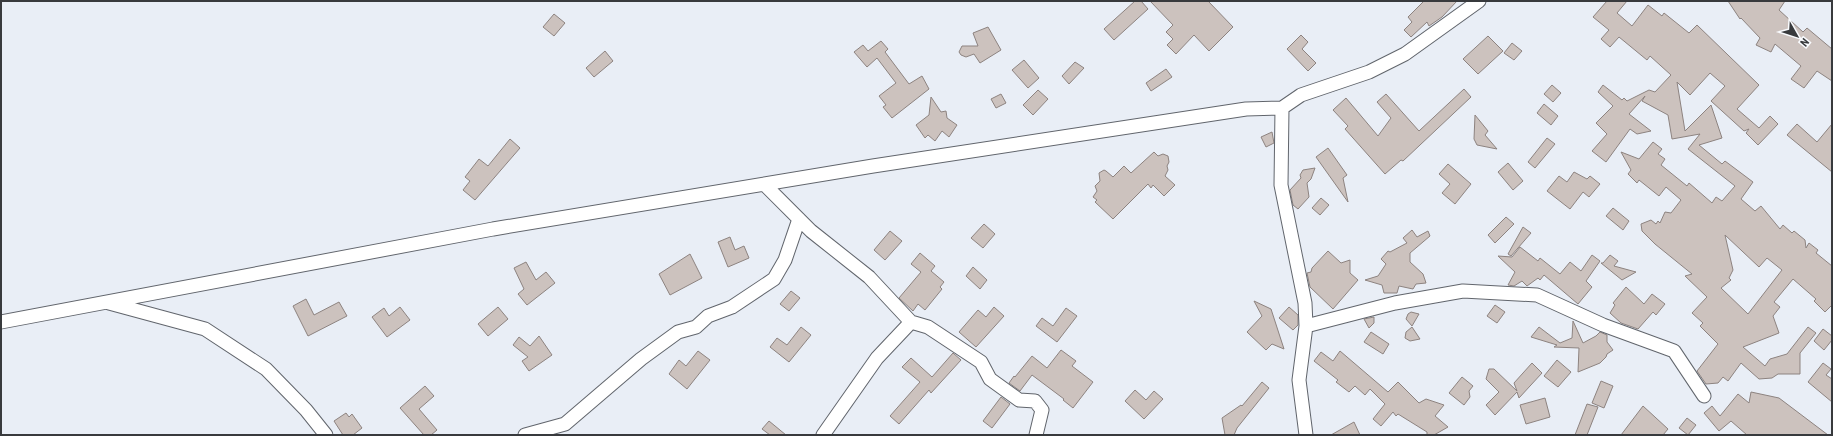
<svg xmlns="http://www.w3.org/2000/svg" width="1833" height="436" font-family="'Roboto Condensed',sans-serif">
<style>
.building{fill:#ccc2be;stroke:#8d8380;fill-rule:evenodd}
.lines{fill:none;stroke-linecap:round;stroke-linejoin:round}
.street-casing{stroke:#61656c;stroke-width:15}
.street{stroke:#fff;stroke-width:13}
</style>
<rect width="100%" height="100%" fill="#e9eef6"/>
<!-- building -->
<path class="building" d="M 1135,1 L 1141,1 L 1148,9 L 1114,40 L 1104,29 Z
M 1150,1 L 1208,1 L 1233,27 L 1209,51 L 1194,35 L 1176,54 L 1167,45 L 1173,39 L 1166,32 L 1173,25 Z
M 1424,1 L 1457,1 L 1442,17 L 1429,26 L 1427,22 L 1411,37 L 1404,30 L 1412,22 L 1408,17 Z
M 1607,1 L 1627,1 L 1617,13 L 1632,26 L 1648,5 L 1662,16 L 1664,13 L 1689,33 L 1697,25 L 1759,85 L 1737,109 L 1759,128 L 1770,116 L 1778,124 L 1758,145 L 1746,133 L 1749,129 L 1744,131 L 1711,101 L 1725,86 L 1710,73 L 1690,95 L 1677,82 L 1685,131 L 1711,105 L 1722,138 L 1699,145 L 1722,164 L 1725,161 L 1753,182 L 1741,199 L 1755,211 L 1761,206 L 1780,229 L 1783,225 L 1792,233 L 1794,231 L 1805,240 L 1806,248 L 1809,243 L 1818,250 L 1816,253 L 1832,266 L 1832,305 L 1825,312 L 1814,301 L 1816,299 L 1793,279 L 1774,302 L 1780,307 L 1773,316 L 1779,333 L 1743,347 L 1765,366 L 1770,359 L 1787,354 L 1808,327 L 1816,333 L 1800,353 L 1800,374 L 1778,374 L 1772,378 L 1759,379 L 1741,363 L 1728,381 L 1723,377 L 1718,383 L 1706,384 L 1697,371 L 1718,344 L 1700,326 L 1703,323 L 1692,313 L 1707,297 L 1685,276 L 1692,274 L 1655,244 L 1642,231 L 1641,224 L 1651,220 L 1656,224 L 1658,221 L 1660,223 L 1665,212 L 1671,213 L 1681,200 L 1666,187 L 1659,196 L 1639,180 L 1637,183 L 1628,174 L 1631,170 L 1621,152 L 1639,159 L 1653,142 L 1662,149 L 1658,154 L 1665,159 L 1661,165 L 1687,186 L 1689,183 L 1712,203 L 1716,197 L 1722,201 L 1735,186 L 1688,149 L 1700,134 L 1672,139 L 1668,115 L 1642,101 L 1645,96 L 1629,114 L 1651,131 L 1637,134 L 1630,129 L 1606,162 L 1592,151 L 1607,134 L 1596,123 L 1613,106 L 1598,92 L 1603,85 L 1622,100 L 1624,98 L 1627,101 L 1649,90 L 1655,92 L 1671,75 L 1650,56 L 1647,60 L 1619,37 L 1610,47 L 1601,39 L 1609,30 L 1593,17 ZM 1725,235 L 1759,267 L 1767,258 L 1782,270 L 1748,314 L 1721,288 L 1731,280 L 1729,278 L 1733,270 Z
M 1728,1 L 1785,1 L 1779,10 L 1803,32 L 1807,28 L 1832,49 L 1832,81 L 1817,71 L 1804,88 L 1791,79 L 1801,66 L 1775,44 L 1771,52 L 1756,45 L 1760,38 L 1741,18 L 1740,19 Z
M 554,14 L 565,23 L 554,36 L 543,27 Z
M 988,27 L 1001,50 L 980,63 L 974,54 L 966,57 L 961,55 L 959,52 L 962,46 L 978,46 L 973,33 Z
M 1301,35 L 1308,42 L 1302,49 L 1316,63 L 1308,71 L 1287,49 Z
M 1488,36 L 1503,51 L 1478,74 L 1463,59 Z
M 881,41 L 888,49 L 885,52 L 909,84 L 922,76 L 929,89 L 892,118 L 883,107 L 886,105 L 879,96 L 896,83 L 877,58 L 867,67 L 854,52 L 863,45 L 868,51 Z
M 1512,43 L 1522,51 L 1514,60 L 1504,53 Z
M 605,51 L 613,61 L 594,77 L 586,68 Z
M 1024,60 L 1039,78 L 1028,88 L 1012,70 Z
M 1075,62 L 1084,68 L 1069,84 L 1062,76 Z
M 1166,69 L 1172,77 L 1151,91 L 1146,83 Z
M 1552,85 L 1561,93 L 1553,102 L 1544,94 Z
M 1464,89 L 1471,97 L 1403,161 L 1401,160 L 1385,174 L 1345,129 L 1348,126 L 1333,110 L 1346,98 L 1378,136 L 1391,118 L 1377,102 L 1386,94 L 1419,131 Z
M 1038,90 L 1048,99 L 1033,115 L 1023,105 Z
M 1001,94 L 1006,103 L 996,108 L 991,99 Z
M 931,97 L 941,112 L 946,111 L 947,118 L 957,125 L 949,137 L 942,131 L 935,141 L 928,135 L 925,138 L 916,125 L 929,115 Z
M 1544,104 L 1558,116 L 1551,125 L 1537,113 Z
M 1475,115 L 1488,131 L 1485,135 L 1497,149 L 1477,145 L 1474,139 Z
M 1797,124 L 1817,142 L 1832,124 L 1832,172 L 1787,135 Z
M 1272,132 L 1274,143 L 1266,147 L 1261,137 Z
M 1547,138 L 1555,144 L 1535,168 L 1528,162 Z
M 510,139 L 520,148 L 475,200 L 463,190 L 470,181 L 465,177 L 479,159 L 488,166 Z
M 1328,148 L 1347,175 L 1343,178 L 1348,202 L 1316,157 Z
M 1154,152 L 1158,156 L 1163,154 L 1168,156 L 1169,162 L 1167,166 L 1168,170 L 1165,176 L 1175,185 L 1164,196 L 1153,185 L 1151,188 L 1148,184 L 1113,219 L 1095,202 L 1097,200 L 1093,197 L 1097,191 L 1095,186 L 1100,181 L 1099,173 L 1104,170 L 1106,171 L 1113,177 L 1124,166 L 1131,173 Z
M 1508,163 L 1523,181 L 1513,190 L 1498,172 Z
M 1448,164 L 1471,184 L 1455,204 L 1442,193 L 1450,184 L 1439,174 Z
M 1315,168 L 1311,179 L 1307,183 L 1309,197 L 1298,209 L 1293,205 L 1290,190 L 1301,178 L 1300,175 L 1303,170 Z
M 1574,172 L 1587,179 L 1590,176 L 1600,184 L 1589,197 L 1583,192 L 1570,209 L 1547,191 L 1559,176 L 1567,182 Z
M 1321,198 L 1329,205 L 1320,215 L 1312,208 Z
M 1613,208 L 1629,221 L 1623,230 L 1606,216 Z
M 1506,217 L 1514,224 L 1495,243 L 1488,235 Z
M 984,224 L 995,234 L 983,248 L 971,238 Z
M 1523,227 L 1531,233 L 1511,256 L 1508,254 Z
M 1412,230 L 1417,237 L 1428,231 L 1430,236 L 1410,253 L 1410,262 L 1423,274 L 1426,283 L 1416,284 L 1413,289 L 1399,286 L 1397,293 L 1384,293 L 1382,285 L 1365,280 L 1378,276 L 1386,264 L 1381,259 L 1388,251 L 1390,252 L 1407,243 L 1403,238 Z
M 890,231 L 902,241 L 885,260 L 874,250 Z
M 730,237 L 735,250 L 744,246 L 749,258 L 728,267 L 718,242 Z
M 1520,247 L 1538,261 L 1540,258 L 1560,274 L 1570,262 L 1581,271 L 1592,255 L 1600,261 L 1586,281 L 1592,287 L 1578,304 L 1544,275 L 1540,280 L 1538,278 L 1527,286 L 1522,281 L 1514,286 L 1508,285 L 1515,272 L 1498,256 L 1512,257 Z
M 1328,251 L 1341,263 L 1350,260 L 1350,273 L 1358,280 L 1333,309 L 1310,287 L 1307,273 L 1311,272 L 1312,268 Z
M 920,253 L 935,266 L 931,271 L 944,282 L 940,287 L 942,289 L 925,310 L 918,304 L 913,311 L 899,298 L 921,272 L 911,264 Z
M 690,254 L 702,278 L 670,295 L 659,274 Z
M 1610,255 L 1618,261 L 1614,266 L 1636,272 L 1622,280 L 1601,263 L 1603,263 Z
M 526,262 L 536,280 L 546,272 L 555,283 L 527,305 L 518,294 L 524,289 L 514,268 Z
M 973,267 L 987,280 L 980,289 L 966,276 Z
M 1626,287 L 1644,304 L 1652,294 L 1665,304 L 1656,315 L 1653,312 L 1638,329 L 1621,323 L 1610,313 L 1615,305 L 1613,303 Z
M 791,291 L 800,298 L 789,311 L 780,304 Z
M 306,299 L 314,315 L 339,302 L 347,316 L 308,336 L 293,306 Z
M 1254,301 L 1271,309 L 1284,349 L 1272,344 L 1266,350 L 1247,332 L 1262,316 Z
M 1495,305 L 1505,312 L 1497,323 L 1487,316 Z
M 400,307 L 410,320 L 387,337 L 372,317 L 384,308 L 389,316 Z
M 498,307 L 508,319 L 488,336 L 478,324 Z
M 994,307 L 1004,316 L 976,347 L 959,332 L 978,310 L 986,317 Z
M 1289,307 L 1298,315 L 1298,325 L 1293,330 L 1279,318 Z
M 1066,308 L 1077,316 L 1057,342 L 1036,326 L 1042,318 L 1053,326 Z
M 1411,312 L 1419,314 L 1412,326 L 1406,319 L 1408,314 Z
M 1374,317 L 1374,323 L 1369,328 L 1364,319 Z
M 1573,321 L 1583,343 L 1596,336 L 1600,332 L 1607,335 L 1607,342 L 1613,350 L 1607,354 L 1606,357 L 1600,363 L 1578,372 L 1579,348 L 1554,347 L 1557,345 L 1531,337 L 1539,327 L 1560,343 L 1572,338 Z
M 801,327 L 811,335 L 789,362 L 770,347 L 777,338 L 787,345 Z
M 1412,327 L 1420,339 L 1410,341 L 1405,338 L 1406,332 Z
M 1823,329 L 1832,336 L 1832,340 L 1824,350 L 1814,341 Z
M 1371,332 L 1389,344 L 1383,354 L 1364,342 Z
M 539,336 L 552,355 L 529,371 L 522,361 L 528,357 L 513,345 L 519,337 L 530,346 Z
M 1061,350 L 1076,361 L 1072,366 L 1093,382 L 1073,408 L 1063,400 L 1064,399 L 1032,375 L 1020,391 L 1009,383 L 1014,376 L 1015,377 L 1032,356 L 1047,368 Z
M 698,351 L 710,360 L 687,389 L 669,374 L 679,360 L 686,366 Z
M 1340,351 L 1388,392 L 1398,382 L 1419,403 L 1426,399 L 1444,405 L 1435,416 L 1448,427 L 1434,435 L 1427,435 L 1427,432 L 1398,414 L 1396,416 L 1393,412 L 1381,426 L 1373,419 L 1385,404 L 1370,389 L 1365,395 L 1355,386 L 1349,392 L 1336,382 L 1338,380 L 1314,361 L 1321,352 L 1333,361 Z
M 953,353 L 961,360 L 931,393 L 929,390 L 899,424 L 890,416 L 920,382 L 902,367 L 911,358 L 932,377 Z
M 1557,360 L 1571,372 L 1558,387 L 1544,376 Z
M 1532,363 L 1542,373 L 1519,398 L 1517,392 L 1495,415 L 1486,405 L 1499,392 L 1486,379 L 1489,369 L 1494,369 L 1517,391 L 1514,383 Z
M 1823,363 L 1831,369 L 1826,375 L 1832,379 L 1832,402 L 1808,382 Z
M 1462,377 L 1473,386 L 1469,391 L 1470,397 L 1464,405 L 1449,393 Z
M 1601,381 L 1613,386 L 1604,408 L 1592,403 Z
M 1262,382 L 1269,388 L 1237,428 L 1234,435 L 1225,435 L 1222,418 L 1241,405 L 1242,406 Z
M 425,386 L 434,396 L 419,409 L 437,430 L 431,435 L 424,435 L 400,408 Z
M 1135,390 L 1146,400 L 1154,391 L 1163,399 L 1144,419 L 1125,401 Z
M 1751,392 L 1779,398 L 1828,435 L 1747,435 L 1731,421 L 1719,431 L 1704,413 L 1712,406 L 1720,416 L 1738,394 L 1749,403 Z
M 1001,397 L 1010,404 L 992,428 L 983,421 Z
M 1545,398 L 1550,417 L 1526,424 L 1520,405 Z
M 1587,404 L 1598,407 L 1587,435 L 1575,435 Z
M 1643,406 L 1668,429 L 1663,435 L 1621,435 Z
M 346,413 L 349,417 L 352,414 L 362,428 L 353,435 L 343,435 L 334,421 Z
M 1687,418 L 1696,425 L 1688,435 L 1679,428 Z
M 769,421 L 786,435 L 770,435 L 762,429 Z
M 1354,422 L 1360,435 L 1331,435 Z"/>
<g class="lines">
<defs>
<path id="street" d="M 1282,108 L 1281,185 L 1305,303 L 1306,326 L 1299,380 L 1306,435
M 765,185 L 811,231 L 869,277 L 911,322
M 109,303 L 205,329 L 266,369 L 306,410 L 326,435
M 1,322 L 493,229 L 873,166 L 1246,109 L 1282,108 L 1301,95 L 1369,72 L 1405,54 L 1479,1
M 1306,326 L 1395,303 L 1463,291 L 1537,295 L 1603,325 L 1674,351 L 1704,396
M 525,435 L 565,424 L 641,359 L 678,332 L 696,327 L 708,316 L 732,307 L 774,279 L 785,260 L 799,219
M 823,435 L 877,358 L 911,322 L 928,327 L 981,362 L 990,379 L 1019,400 L 1035,401 L 1042,410 L 1036,435"/>
</defs>
<!-- street casing -->
<use href="#street" class="street-casing"/>
<!-- street -->
<use href="#street" class="street"/>
</g>
<!-- border -->
<rect width="1833" height="436" fill="none" stroke="#383a3d" stroke-width="4"/>
<!-- north arrow -->
<g transform="translate(1797 36) rotate(129)" stroke="#f9fbfe" stroke-width="3" paint-order="stroke">
<path d="M0-3L7 15L0 10L-7 15Z" fill="#383a3d"/>
<text y="-6" font-size="11" font-weight="bold" text-anchor="middle" fill="#383a3d">N</text>
</g>
</svg>
